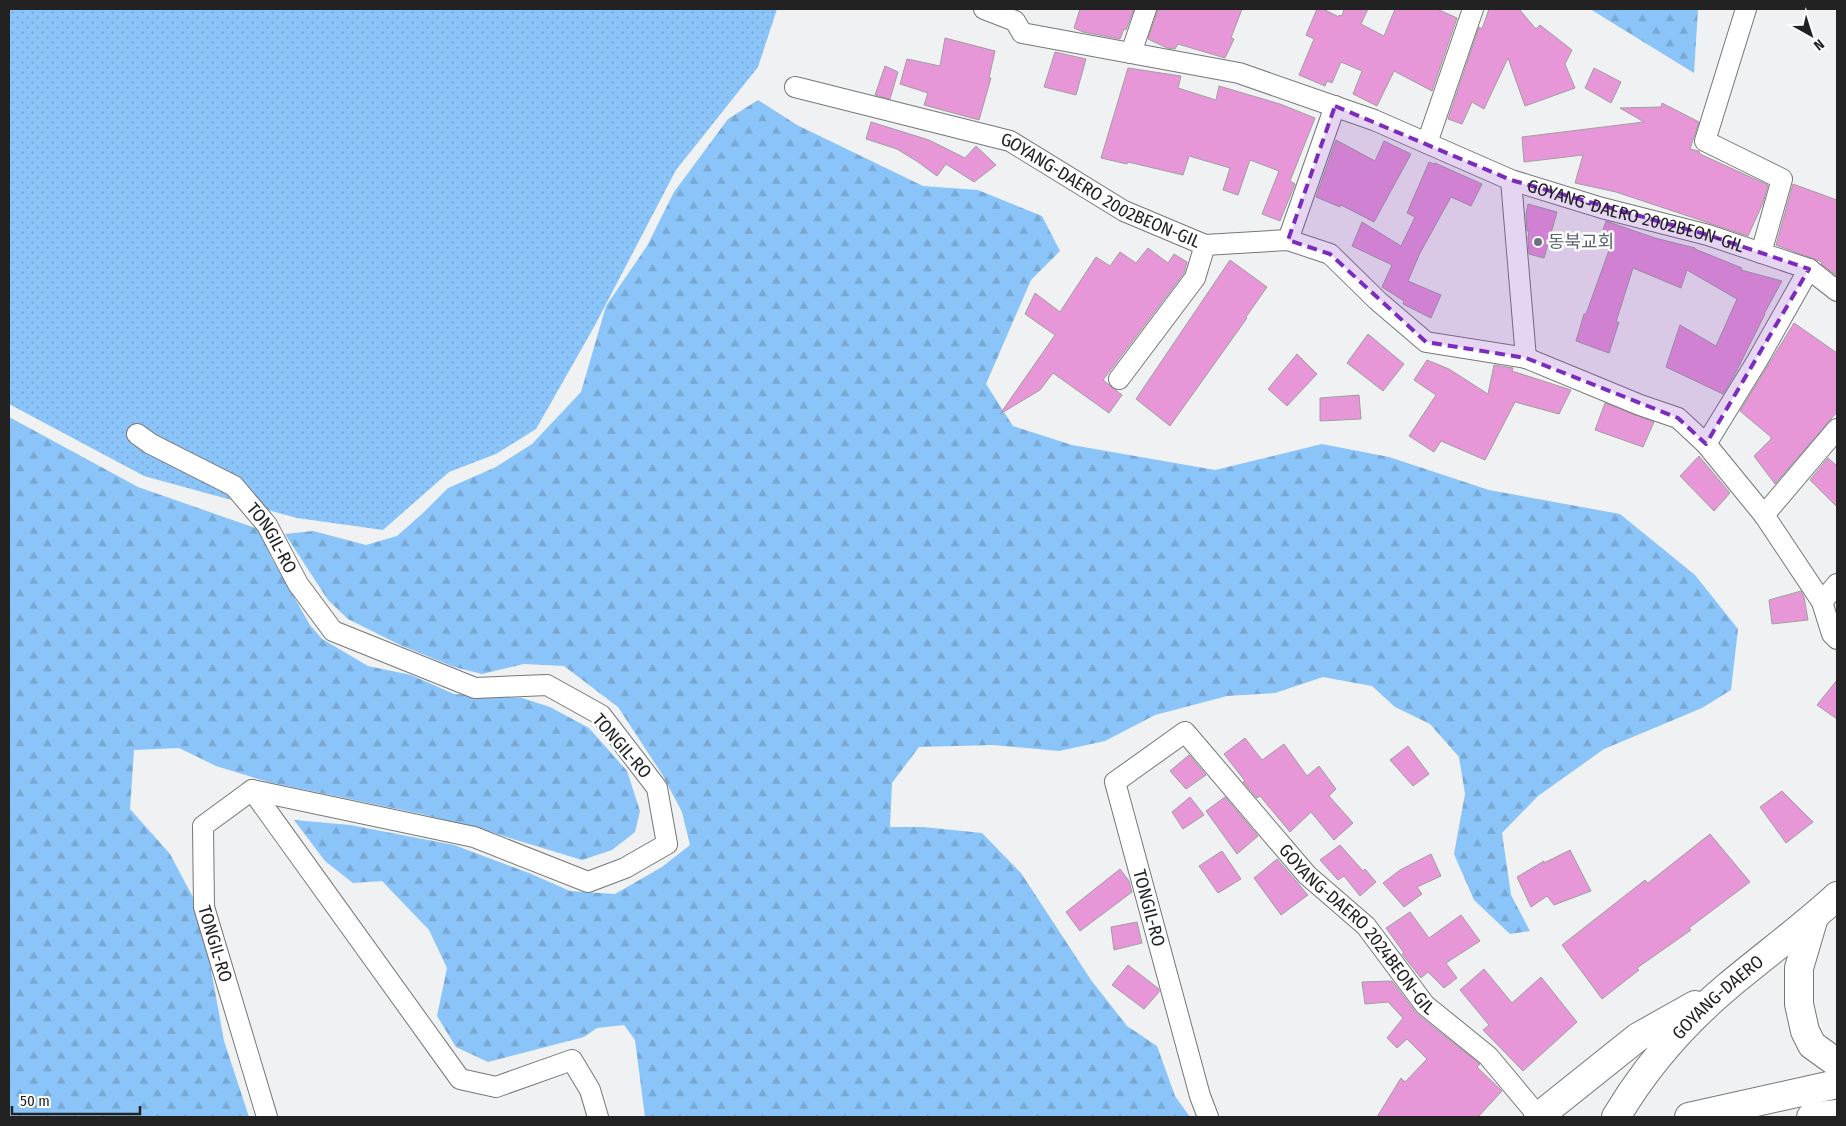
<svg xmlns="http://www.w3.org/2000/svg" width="1846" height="1126" font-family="'Fira Sans Condensed','Noto Sans KR',sans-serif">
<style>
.grass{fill:url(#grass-dots)}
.forest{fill:url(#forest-firs)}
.building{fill:#e796d7;stroke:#a09fa0}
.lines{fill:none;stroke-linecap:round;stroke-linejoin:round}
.street-casing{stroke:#767777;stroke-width:22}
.primary-casing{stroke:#767777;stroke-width:30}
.street{stroke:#fff;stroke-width:20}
.primary{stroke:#fff;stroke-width:28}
.marked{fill:#7b2cbf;fill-opacity:0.2;stroke:#7b2cbf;stroke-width:4;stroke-dasharray:10 6;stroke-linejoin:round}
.worship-dot{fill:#6b7280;stroke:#fdfeff;stroke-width:2}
.labels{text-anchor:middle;stroke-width:5;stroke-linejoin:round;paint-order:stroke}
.street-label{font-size:18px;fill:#222;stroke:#fdfeff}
.worship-label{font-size:18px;fill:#5b616d;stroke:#fdfeff;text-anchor:start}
</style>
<defs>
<pattern id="grass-dots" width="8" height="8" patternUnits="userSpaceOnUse" patternTransform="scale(1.25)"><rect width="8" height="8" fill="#8bc4f8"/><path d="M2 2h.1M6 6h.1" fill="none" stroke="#78a8d4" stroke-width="1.8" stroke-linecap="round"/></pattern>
<pattern id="forest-firs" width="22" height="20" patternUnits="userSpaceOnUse" patternTransform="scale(1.25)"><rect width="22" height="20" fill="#8bc4f8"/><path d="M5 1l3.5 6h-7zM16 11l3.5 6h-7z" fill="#78a8d4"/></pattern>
</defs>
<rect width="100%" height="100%" fill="#f0f1f2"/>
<!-- grass -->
<path class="grass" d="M 9,9 L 777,9 L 758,67 L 676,170 L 594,327 L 536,429 L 496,454 L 449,472 L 383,530 L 297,518 L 144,476 L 9,404 Z"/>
<!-- forest -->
<path class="forest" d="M 1590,9 L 1698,9 L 1694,73 Z
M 758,100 L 797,125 L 923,186 L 978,190 L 1042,216 L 1060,251 L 1031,280 L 986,384 L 1013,426 L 1072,445 L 1215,470 L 1322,444 L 1389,457 L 1489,490 L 1620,514 L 1695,575 L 1738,629 L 1731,690 L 1702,708 L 1604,749 L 1538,796 L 1502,833 L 1511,895 L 1530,931 L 1510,934 L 1474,900 L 1454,854 L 1465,794 L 1459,757 L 1430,724 L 1395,707 L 1372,686 L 1323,677 L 1275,693 L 1227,696 L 1155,715 L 1105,741 L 1059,751 L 993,745 L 919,747 L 892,783 L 890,827 L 923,827 L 982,833 L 1021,873 L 1091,980 L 1127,1026 L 1157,1046 L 1175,1096 L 1190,1117 L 645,1117 L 635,1040 L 624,1025 L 597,1028 L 584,1037 L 488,1062 L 456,1047 L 437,1016 L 447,968 L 429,930 L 382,881 L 353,883 L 325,861 L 294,820 L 350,825 L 454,845 L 529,873 L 570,891 L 615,894 L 662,867 L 690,845 L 682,812 L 662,774 L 618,707 L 564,666 L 524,664 L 482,674 L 454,667 L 400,645 L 348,619 L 328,600 L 285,534 L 313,531 L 366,545 L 397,536 L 424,512 L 448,488 L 496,467 L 532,444 L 581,392 L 606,306 L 647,246 L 674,192 L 728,119 Z
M 9,417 L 138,487 L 261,530 L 271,557 L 310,625 L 322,639 L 368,666 L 411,675 L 454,694 L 522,698 L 550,707 L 589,728 L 627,771 L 640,811 L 635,832 L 612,850 L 582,860 L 477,828 L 421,814 L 268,782 L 216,766 L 179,748 L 134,750 L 130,809 L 170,854 L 196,903 L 207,947 L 224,1041 L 249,1117 L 9,1117 Z"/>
<!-- building -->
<path class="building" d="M 1080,9 L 1134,9 L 1126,30 L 1124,29 L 1120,39 L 1083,32 L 1074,28 Z
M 1158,9 L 1242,9 L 1231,38 L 1234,39 L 1225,58 L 1178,44 L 1175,49 L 1167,48 L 1148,39 Z
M 1317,9 L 1323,9 L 1339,17 L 1339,15 L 1342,16 L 1344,9 L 1368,9 L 1361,24 L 1384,36 L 1395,9 L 1437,9 L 1457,18 L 1432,91 L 1394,71 L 1377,106 L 1353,94 L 1362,71 L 1341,62 L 1332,83 L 1327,81 L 1325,86 L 1299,75 L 1314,39 L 1306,35 Z
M 1489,9 L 1519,9 L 1536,29 L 1540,25 L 1572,50 L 1565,64 L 1575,88 L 1525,106 L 1508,58 L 1484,109 L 1472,102 L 1462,124 L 1448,119 L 1479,27 L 1482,29 Z
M 945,38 L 995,51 L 989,78 L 991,78 L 979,120 L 924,105 L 928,93 L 900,84 L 907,59 L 940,66 Z
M 1055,52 L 1086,59 L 1076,95 L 1044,87 Z
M 885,66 L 898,72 L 890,99 L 875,95 Z
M 1128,68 L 1181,76 L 1178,88 L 1216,100 L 1219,86 L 1280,104 L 1315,118 L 1290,181 L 1295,184 L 1280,221 L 1262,214 L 1279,171 L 1250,160 L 1238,195 L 1223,190 L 1230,168 L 1189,156 L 1183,175 L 1128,162 L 1127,164 L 1101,158 Z
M 1594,68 L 1621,82 L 1611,103 L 1585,88 Z
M 1662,103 L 1699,122 L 1690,149 L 1699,151 L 1700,154 L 1768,185 L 1763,203 L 1748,236 L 1616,192 L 1575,183 L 1583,155 L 1524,162 L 1522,137 L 1644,122 L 1620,108 L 1661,107 Z
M 871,122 L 929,140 L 965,158 L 976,146 L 996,165 L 974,182 L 946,164 L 937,176 L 918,162 L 897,149 L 866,139 Z
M 1336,140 L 1375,161 L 1384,141 L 1411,154 L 1374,222 L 1341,205 L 1340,207 L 1316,197 Z
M 1429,162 L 1434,164 L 1435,163 L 1482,184 L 1471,206 L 1451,197 L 1420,253 L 1408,281 L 1441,295 L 1431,318 L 1403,304 L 1404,301 L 1382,287 L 1392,265 L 1352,246 L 1362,222 L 1401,246 L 1415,217 L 1407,213 Z
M 1793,184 L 1837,200 L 1837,276 L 1821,264 L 1822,262 L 1776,245 Z
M 1528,204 L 1557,212 L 1544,258 L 1529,254 L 1528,238 L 1529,231 L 1527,231 L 1526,214 Z
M 1606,221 L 1655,238 L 1695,248 L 1695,249 L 1742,268 L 1741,270 L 1782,281 L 1764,314 L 1765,314 L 1736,372 L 1723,394 L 1666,367 L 1680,325 L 1716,346 L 1737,299 L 1687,270 L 1681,288 L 1633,268 L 1616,322 L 1619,322 L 1609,353 L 1576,341 L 1584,314 L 1586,314 L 1612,242 L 1600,239 Z
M 1148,248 L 1168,263 L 1174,254 L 1187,262 L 1184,273 L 1103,380 L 1122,395 L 1109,413 L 1053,373 L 1040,390 L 1000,414 L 1055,335 L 1025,314 L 1035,293 L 1060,312 L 1096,257 L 1110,266 L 1120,252 L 1136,263 Z
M 1230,260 L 1267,287 L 1246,317 L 1247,318 L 1170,426 L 1136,399 Z
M 1794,323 L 1837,353 L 1837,412 L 1775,484 L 1754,456 L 1771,439 L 1771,437 L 1740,411 Z
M 1368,334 L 1404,364 L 1383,391 L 1347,363 Z
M 1297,354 L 1317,374 L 1287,406 L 1268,389 Z
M 1427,360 L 1449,369 L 1488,394 L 1494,365 L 1513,368 L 1512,371 L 1571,390 L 1559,414 L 1515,402 L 1485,460 L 1441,441 L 1434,452 L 1409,436 L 1436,395 L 1414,380 Z
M 1359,395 L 1361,419 L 1320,421 L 1320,398 Z
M 1605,403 L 1654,422 L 1643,447 L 1595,430 Z
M 1699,456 L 1730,493 L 1714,511 L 1680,476 Z
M 1828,458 L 1837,466 L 1837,507 L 1810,480 Z
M 1801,591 L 1804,597 L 1808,620 L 1772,624 L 1769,600 Z
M 1837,680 L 1837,719 L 1817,705 Z
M 1245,738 L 1262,760 L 1284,744 L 1307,776 L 1319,766 L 1336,789 L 1329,796 L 1353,823 L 1334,840 L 1311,812 L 1290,832 L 1260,796 L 1257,798 L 1243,782 L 1245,781 L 1224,754 Z
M 1408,746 L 1429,774 L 1413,786 L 1390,760 Z
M 1189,755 L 1206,775 L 1186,789 L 1170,771 Z
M 1782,791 L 1813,822 L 1786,843 L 1760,807 Z
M 1190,797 L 1204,815 L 1183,829 L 1172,812 Z
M 1225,797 L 1258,836 L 1237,854 L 1206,811 Z
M 1710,834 L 1750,882 L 1689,928 L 1691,930 L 1637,968 L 1639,970 L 1602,999 L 1562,945 L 1645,880 L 1648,883 Z
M 1340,845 L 1363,871 L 1365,869 L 1376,882 L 1360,896 L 1344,876 L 1338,880 L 1320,860 Z
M 1570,850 L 1591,891 L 1554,905 L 1547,896 L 1531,907 L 1517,877 L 1544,861 L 1544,863 Z
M 1222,851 L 1241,879 L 1218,893 L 1199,866 Z
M 1431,854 L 1441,876 L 1417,887 L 1422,894 L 1404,907 L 1383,883 L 1400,870 Z
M 1277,859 L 1308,895 L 1281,915 L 1254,878 Z
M 1120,869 L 1129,881 L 1132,892 L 1080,931 L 1066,912 Z
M 1410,912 L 1429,938 L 1461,915 L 1480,941 L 1446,963 L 1457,978 L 1444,988 L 1428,972 L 1421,978 L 1402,954 L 1404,953 L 1386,928 Z
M 1137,922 L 1142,943 L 1114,950 L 1111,927 Z
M 1128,965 L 1159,989 L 1159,992 L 1144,1009 L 1112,985 Z
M 1484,969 L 1512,1003 L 1541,977 L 1577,1022 L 1523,1071 L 1483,1030 L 1489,1025 L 1460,990 Z
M 1392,981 L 1417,1014 L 1480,1064 L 1477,1067 L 1502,1091 L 1478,1117 L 1377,1117 L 1401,1078 L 1405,1082 L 1427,1059 L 1407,1039 L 1397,1048 L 1387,1038 L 1403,1018 L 1388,1002 L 1365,1004 L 1362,982 Z"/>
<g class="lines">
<defs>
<g id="street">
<path id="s1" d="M 984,9 L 1015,21 L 1022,33 L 1239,73 L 1374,120 L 1511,180 L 1602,208 L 1708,235 L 1809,269 L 1837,291"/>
<path d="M 1746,9 L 1705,141 L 1782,179 L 1761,253"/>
<path d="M 1131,53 L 1146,9"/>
<path id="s2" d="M 795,87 L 1010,141 L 1124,211 L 1205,245 L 1288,240 L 1330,254 L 1378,301 L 1426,342 L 1526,358 L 1640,405 L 1678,418 L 1706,444 L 1764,515 L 1822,602 L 1832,634 L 1837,639"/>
<path d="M 1427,143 L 1473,9"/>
<path d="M 1511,180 L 1526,358"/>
<path d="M 1288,240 L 1335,106"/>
<path d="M 1119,379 L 1195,278 L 1205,245"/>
<path id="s3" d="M 137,434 L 151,444 L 234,486 L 267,525 L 298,584 L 333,631 L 475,688 L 547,685 L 601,715 L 657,788 L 667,844 L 625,868 L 588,882 L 474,837 L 252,790 L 203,826 L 204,907 L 267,1117"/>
<path d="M 1706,444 L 1757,361 L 1809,269"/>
<path d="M 1764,515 L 1837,429"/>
<path d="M 1822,602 L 1837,584"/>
<path d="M 252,790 L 460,1079 L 496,1087 L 572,1060 L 590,1090 L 598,1117"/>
<path id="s4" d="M 1208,1117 L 1200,1096 L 1115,782 L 1185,732 L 1307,875 L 1366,926 L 1425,1005 L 1488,1056 L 1539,1117"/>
</g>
<g id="primary">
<path d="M 1814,917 L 1799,968 L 1799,1004 L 1805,1031 L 1812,1045 L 1837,1063"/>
<path d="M 1538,1117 L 1638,1037 L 1695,1005"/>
<path id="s5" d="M 1616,1117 C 1645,1068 1684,1023 1728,986 C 1764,956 1802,928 1837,896"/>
<path d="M 1689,1117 L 1837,1084"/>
<path d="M 1811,1117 L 1837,1114"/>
</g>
</defs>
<!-- street casing -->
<use href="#street" class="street-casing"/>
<!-- primary casing -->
<use href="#primary" class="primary-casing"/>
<!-- street -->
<use href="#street" class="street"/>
<!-- primary -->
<use href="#primary" class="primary"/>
</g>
<!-- marked area -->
<path class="marked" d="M 1335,106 L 1511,180 L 1708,235 L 1809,269 L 1706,444 L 1678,418 L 1526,358 L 1426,342 L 1330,254 L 1288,240 Z"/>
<!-- markers -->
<circle class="worship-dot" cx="1538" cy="242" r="5"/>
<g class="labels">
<!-- street labels -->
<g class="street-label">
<text dy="6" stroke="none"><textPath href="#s2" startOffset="325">GOYANG-DAERO 2002BEON-GIL</textPath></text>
<text dy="6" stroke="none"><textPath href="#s1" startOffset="690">GOYANG-DAERO 2002BEON-GIL</textPath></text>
<text dy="6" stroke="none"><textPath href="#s3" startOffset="175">TONGIL-RO</textPath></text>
<text transform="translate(622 746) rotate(49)" y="6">TONGIL-RO</text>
<text transform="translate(1149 908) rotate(75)" y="6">TONGIL-RO</text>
<text dy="6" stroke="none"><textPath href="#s4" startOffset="696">GOYANG-DAERO 2024BEON-GIL</textPath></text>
<text dy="6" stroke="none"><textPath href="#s3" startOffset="1340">TONGIL-RO</textPath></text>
<text dy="6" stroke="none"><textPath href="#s5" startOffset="158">GOYANG-DAERO</textPath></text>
</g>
<!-- worship labels -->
<g class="worship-label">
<text x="1548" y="248">동북교회</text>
</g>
</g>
<!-- border -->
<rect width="1846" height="1126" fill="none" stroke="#222222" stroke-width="20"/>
<!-- north arrow -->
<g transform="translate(1811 35) rotate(141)" stroke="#fdfeff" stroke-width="4" paint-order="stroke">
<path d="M0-4L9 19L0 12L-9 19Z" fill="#222222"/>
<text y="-8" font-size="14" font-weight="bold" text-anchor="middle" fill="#222222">N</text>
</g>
<!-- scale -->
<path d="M12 1106v8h128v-8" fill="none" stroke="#222222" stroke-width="2.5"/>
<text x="20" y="1106" font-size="15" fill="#222222" stroke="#fdfeff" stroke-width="4" paint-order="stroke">50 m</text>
</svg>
